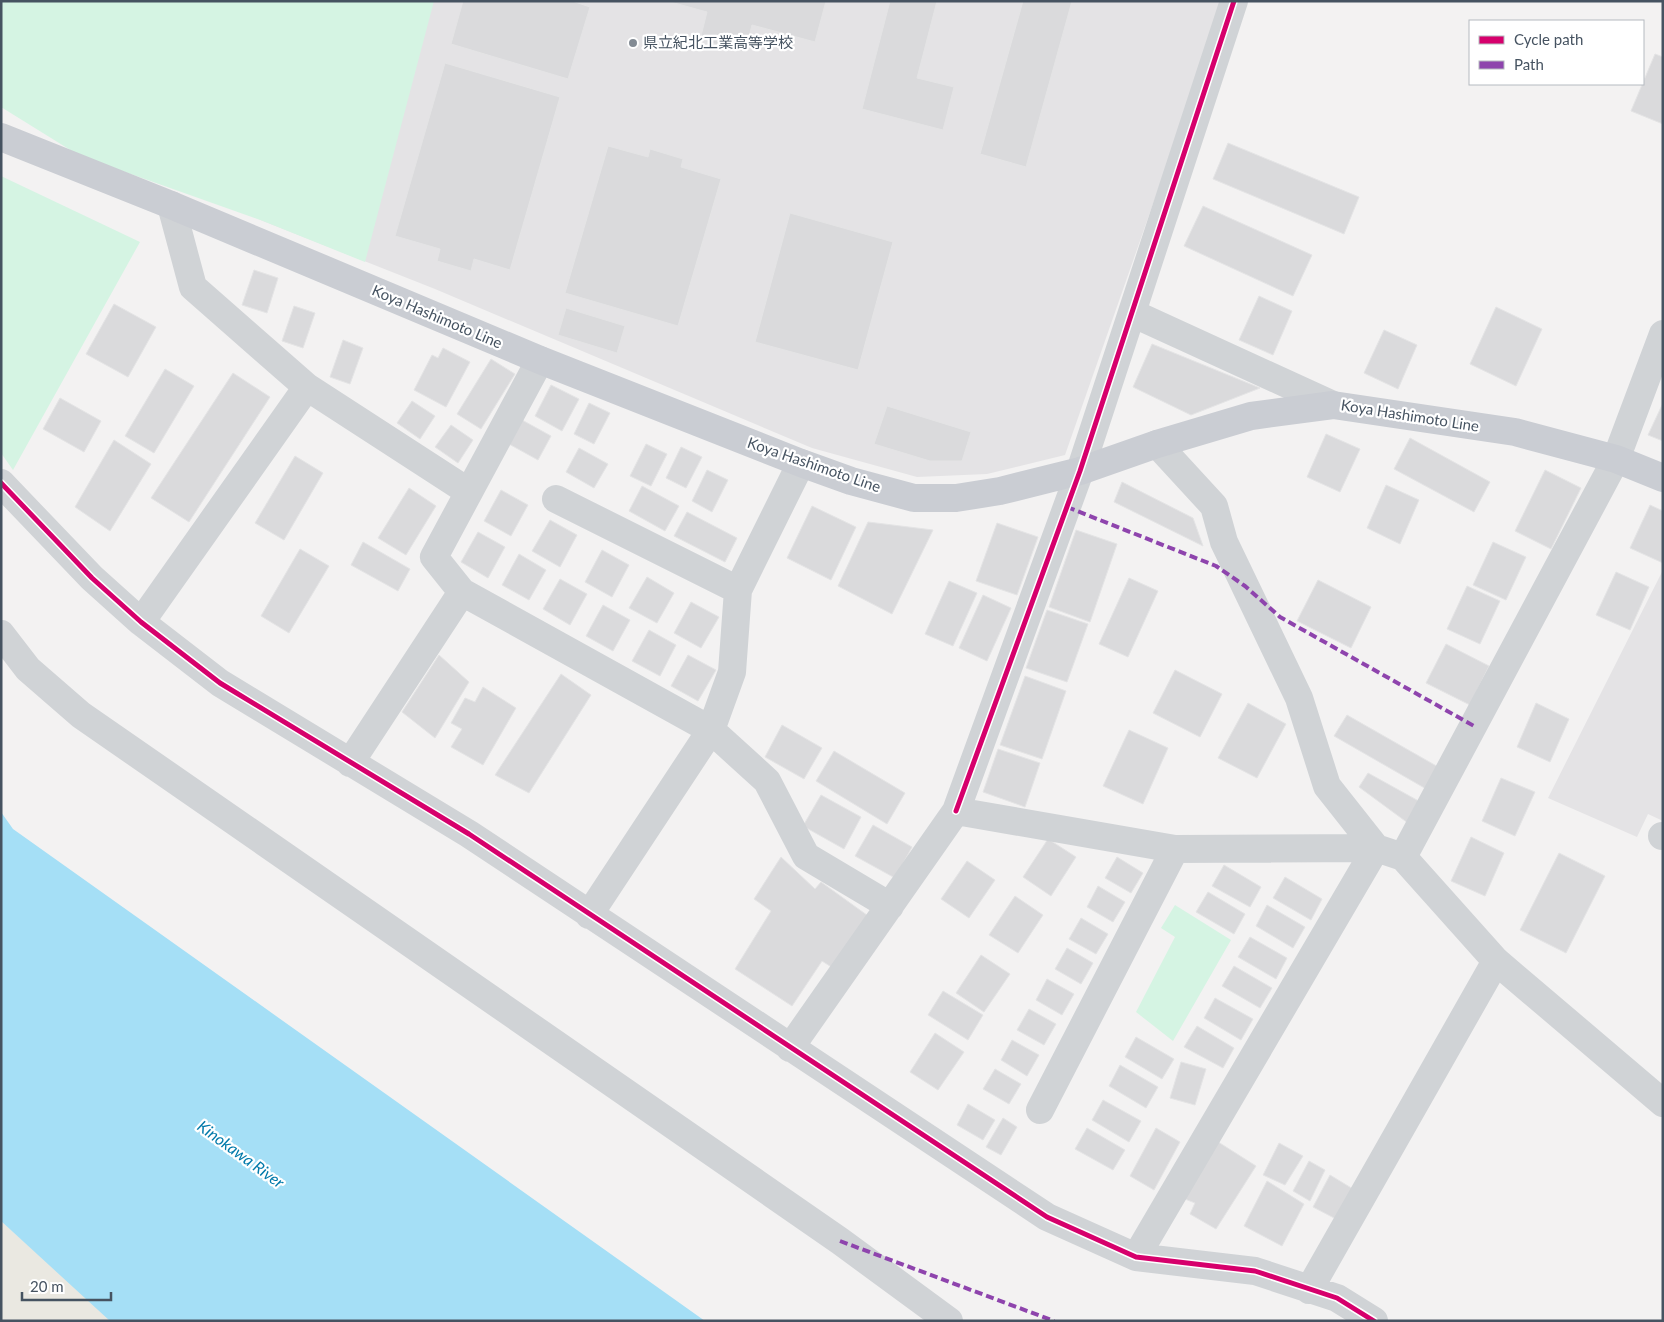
<svg xmlns="http://www.w3.org/2000/svg" width="1664" height="1322" font-family="Lato,'Noto Sans JP',sans-serif">
<style>
.education{fill:#e4e3e5}
.green{fill:#d5f4e3}
.sand{fill:#eae8e1}
.water{fill:#a5dff6}
.building{fill:#dadadc;stroke:#e4e4e5}
.lines{fill:none;stroke-linecap:round;stroke-linejoin:round}
.minor{stroke:#d0d3d6;stroke-width:28}
.major{stroke:#cacdd3;stroke-width:28}
.quiet{stroke:#8e44ad;stroke-width:4;stroke-dasharray:8 4;stroke-linecap:butt}
.cycleway-casing{stroke:#fff;stroke-width:8}
.cycleway{stroke:#d6006c;stroke-width:5}
.poi-dot{fill:#838b94;stroke:#fff;stroke-width:2}
.labels{text-anchor:middle;stroke-width:4.5;stroke-linejoin:round;paint-order:stroke}
.poi-label{font-size:15px;fill:#465361;stroke:#fff;text-anchor:start}
.street-label{font-size:15px;fill:#465361;stroke:#fff}
.water-label{font-size:16px;font-style:italic;fill:#027aaa;stroke:#fff}
</style>
<rect width="100%" height="100%" fill="#f3f2f2"/>
<!-- education -->
<path class="education" d="M 1,1 L 1224,1 L 1065,455 L 987,474 L 917,477 L 812,448 L 435,289 L 263,221 L 1,107 Z
M 1663,570 L 1663,821 L 1648,814 L 1637,837 L 1548,798 Z"/>
<!-- green -->
<path class="green" d="M 1,1 L 434,1 L 365,262 L 263,221 L 80,156 L 1,107 Z
M 1,176 L 140,242 L 13,470 L 1,453 Z
M 1175,905 L 1231,940 L 1173,1041 L 1136,1012 L 1175,937 L 1161,928 Z"/>
<!-- sand -->
<path class="sand" d="M 1,1221 L 103,1313 L 110,1321 L 1,1321 Z"/>
<!-- water -->
<path class="water" d="M 1,812 L 13,829 L 705,1321 L 110,1321 L 1,1221 Z"/>
<!-- building -->
<path class="building" d="M 463,1 L 572,1 L 590,7 L 568,79 L 451,44 Z
M 667,1 L 826,1 L 815,42 L 752,25 L 745,52 L 700,40 L 707,12 Z
M 890,1 L 937,1 L 917,78 L 954,87 L 943,130 L 862,109 Z
M 1023,1 L 1072,1 L 1026,167 L 980,154 Z
M 1655,54 L 1663,57 L 1663,124 L 1631,111 Z
M 445,63 L 560,97 L 510,270 L 474,259 L 471,271 L 437,261 L 440,249 L 395,236 Z
M 1228,143 L 1359,197 L 1344,234 L 1213,179 Z
M 608,146 L 648,157 L 650,149 L 683,159 L 681,167 L 721,179 L 678,326 L 565,293 Z
M 1203,206 L 1312,255 L 1293,296 L 1184,246 Z
M 790,213 L 893,242 L 858,370 L 755,342 Z
M 254,270 L 278,278 L 267,313 L 242,305 Z
M 1259,296 L 1292,311 L 1273,355 L 1239,340 Z
M 114,304 L 156,327 L 128,377 L 86,354 Z
M 294,306 L 315,313 L 303,348 L 282,341 Z
M 1496,307 L 1542,329 L 1516,386 L 1470,364 Z
M 566,308 L 625,326 L 617,353 L 558,335 Z
M 1384,330 L 1417,345 L 1398,389 L 1364,373 Z
M 343,340 L 363,348 L 350,384 L 330,377 Z
M 1152,344 L 1260,388 L 1191,415 L 1133,387 Z
M 443,348 L 470,362 L 446,407 L 414,390 L 432,355 L 438,358 Z
M 491,359 L 515,374 L 481,429 L 457,414 Z
M 165,369 L 194,386 L 154,453 L 125,436 Z
M 233,373 L 270,397 L 189,522 L 151,498 Z
M 551,385 L 579,399 L 562,431 L 535,416 Z
M 60,398 L 101,421 L 84,452 L 43,429 Z
M 412,401 L 435,416 L 420,439 L 397,423 Z
M 589,403 L 610,413 L 594,444 L 574,434 Z
M 1663,403 L 1663,441 L 1648,435 Z
M 887,406 L 971,432 L 962,461 L 930,461 L 874,444 Z
M 522,420 L 551,436 L 538,460 L 509,444 Z
M 451,425 L 473,440 L 458,463 L 435,447 Z
M 1326,434 L 1360,449 L 1340,492 L 1307,477 Z
M 1410,438 L 1490,482 L 1474,512 L 1394,469 Z
M 114,440 L 151,464 L 110,531 L 75,507 Z
M 646,444 L 667,454 L 651,486 L 630,476 Z
M 681,447 L 702,457 L 686,488 L 666,478 Z
M 579,448 L 608,464 L 594,488 L 566,472 Z
M 295,456 L 323,473 L 284,540 L 255,523 Z
M 707,470 L 728,480 L 712,512 L 692,501 Z
M 1545,470 L 1581,488 L 1551,549 L 1515,531 Z
M 1122,482 L 1193,518 L 1203,546 L 1114,502 Z
M 1386,485 L 1419,500 L 1400,544 L 1367,528 Z
M 642,486 L 679,506 L 665,531 L 629,511 Z
M 409,488 L 436,506 L 406,555 L 378,538 Z
M 501,490 L 528,505 L 511,536 L 484,521 Z
M 1650,505 L 1663,511 L 1663,563 L 1630,548 Z
M 812,506 L 856,527 L 831,580 L 787,558 Z
M 687,512 L 737,538 L 725,562 L 674,536 Z
M 550,520 L 577,535 L 560,567 L 532,551 Z
M 868,522 L 933,530 L 892,614 L 838,586 Z
M 997,523 L 1038,537 L 1017,595 L 976,581 Z
M 1076,530 L 1117,544 L 1090,622 L 1049,607 Z
M 478,532 L 505,547 L 488,578 L 461,562 Z
M 363,542 L 410,569 L 398,591 L 351,565 Z
M 1493,542 L 1526,557 L 1506,600 L 1473,585 Z
M 300,549 L 329,566 L 289,633 L 261,616 Z
M 602,550 L 629,565 L 612,597 L 585,582 Z
M 519,554 L 546,570 L 529,600 L 502,585 Z
M 1616,572 L 1649,587 L 1630,630 L 1596,615 Z
M 647,577 L 674,593 L 657,623 L 629,608 Z
M 1129,578 L 1158,591 L 1128,657 L 1099,644 Z
M 560,579 L 587,594 L 570,625 L 543,609 Z
M 1318,580 L 1371,607 L 1351,648 L 1297,621 Z
M 949,581 L 977,593 L 953,646 L 925,634 Z
M 1467,586 L 1500,601 L 1480,644 L 1447,629 Z
M 983,595 L 1011,608 L 987,661 L 959,648 Z
M 691,602 L 719,617 L 701,648 L 674,633 Z
M 603,605 L 630,620 L 613,651 L 586,636 Z
M 1047,610 L 1088,624 L 1067,682 L 1026,668 Z
M 649,630 L 676,645 L 660,676 L 632,661 Z
M 1446,644 L 1489,666 L 1470,705 L 1426,683 Z
M 439,655 L 469,682 L 435,738 L 402,712 Z
M 688,655 L 716,670 L 698,701 L 671,686 Z
M 1175,670 L 1222,694 L 1200,737 L 1153,713 Z
M 561,674 L 591,695 L 529,793 L 495,775 Z
M 1025,676 L 1066,691 L 1042,759 L 1000,745 Z
M 483,687 L 516,708 L 483,765 L 451,747 L 462,729 L 451,723 L 465,698 L 475,702 Z
M 1248,703 L 1286,724 L 1257,778 L 1218,758 Z
M 1536,703 L 1569,719 L 1550,762 L 1517,747 Z
M 1347,715 L 1440,768 L 1428,790 L 1334,736 Z
M 782,725 L 822,748 L 804,779 L 765,757 Z
M 1129,730 L 1168,748 L 1143,804 L 1103,786 Z
M 998,749 L 1040,763 L 1025,807 L 983,792 Z
M 834,751 L 905,793 L 887,824 L 816,781 Z
M 1368,773 L 1424,804 L 1412,826 L 1359,787 Z
M 1501,778 L 1535,792 L 1515,836 L 1482,821 Z
M 821,795 L 861,817 L 844,849 L 803,826 Z
M 873,825 L 912,847 L 895,878 L 855,856 Z
M 1471,837 L 1504,853 L 1485,896 L 1451,881 Z
M 1048,839 L 1076,857 L 1051,896 L 1023,877 Z
M 1559,853 L 1605,876 L 1566,953 L 1520,930 Z
M 781,857 L 815,889 L 821,882 L 871,918 L 833,968 L 822,961 L 792,1006 L 735,969 L 771,911 L 754,899 Z
M 1117,857 L 1143,873 L 1131,893 L 1105,878 Z
M 967,861 L 995,880 L 969,918 L 941,899 Z
M 1224,865 L 1261,887 L 1250,907 L 1212,886 Z
M 1285,877 L 1322,899 L 1311,920 L 1273,898 Z
M 1098,886 L 1125,902 L 1113,922 L 1087,907 Z
M 1208,892 L 1245,914 L 1234,934 L 1196,912 Z
M 1015,896 L 1043,915 L 1018,953 L 989,935 Z
M 1267,905 L 1305,927 L 1293,948 L 1256,926 Z
M 1081,918 L 1108,934 L 1096,954 L 1069,939 Z
M 1250,937 L 1287,958 L 1276,979 L 1238,957 Z
M 1067,948 L 1093,963 L 1081,984 L 1055,969 Z
M 981,955 L 1010,974 L 984,1012 L 956,993 Z
M 1234,966 L 1272,988 L 1260,1008 L 1222,986 Z
M 1047,979 L 1074,994 L 1062,1015 L 1036,1000 Z
M 943,991 L 983,1015 L 968,1040 L 928,1015 Z
M 1215,998 L 1253,1019 L 1241,1040 L 1204,1018 Z
M 1029,1009 L 1056,1024 L 1044,1045 L 1017,1030 Z
M 1197,1026 L 1234,1048 L 1223,1068 L 1184,1047 Z
M 935,1033 L 964,1052 L 938,1090 L 910,1072 Z
M 1136,1037 L 1174,1059 L 1162,1079 L 1125,1057 Z
M 1012,1040 L 1039,1055 L 1027,1076 L 1001,1060 Z
M 1181,1062 L 1206,1069 L 1195,1105 L 1170,1098 Z
M 1120,1065 L 1158,1087 L 1146,1108 L 1109,1086 Z
M 995,1069 L 1021,1084 L 1009,1104 L 983,1089 Z
M 1103,1100 L 1141,1121 L 1129,1142 L 1092,1120 Z
M 968,1104 L 995,1120 L 983,1140 L 957,1125 Z
M 1003,1118 L 1017,1127 L 1001,1155 L 986,1147 Z
M 1087,1128 L 1125,1150 L 1113,1170 L 1075,1149 Z
M 1156,1128 L 1180,1142 L 1154,1190 L 1130,1176 Z
M 1215,1140 L 1256,1166 L 1216,1229 L 1190,1214 L 1195,1203 L 1185,1199 Z
M 1279,1143 L 1303,1156 L 1285,1185 L 1263,1175 Z
M 1309,1161 L 1325,1170 L 1310,1201 L 1293,1191 Z
M 1330,1175 L 1353,1189 L 1338,1220 L 1313,1207 Z
M 1267,1181 L 1304,1204 L 1282,1246 L 1244,1226 Z"/>
<g class="lines">
<!-- minor -->
<path class="minor" d="M 171,205 L 193,287 L 307,387 L 469,492
M 1132,313 L 1333,405
M 540,360 L 434,557 L 462,592 L 711,730 L 732,672 L 738,590 L 801,463
M 1157,444 L 1214,506 L 1224,542 L 1299,698 L 1327,786 L 1376,848 L 1403,857 L 1496,961 L 1663,1103
M 1,483 L 92,578 L 141,622 L 220,683 L 469,834 L 1047,1217 L 1136,1257 L 1255,1271 L 1337,1298 L 1374,1321
M 556,499 L 738,590
M 141,622 L 307,387
M 1,634 L 28,669 L 81,715 L 840,1241 L 949,1321
M 350,763 L 462,592
M 956,811 L 1080,471 L 1234,1
M 1662,836 L 1663,836
M 1403,857 L 1616,459 L 1663,334
M 589,915 L 711,730 L 767,781 L 806,856 L 890,906
M 790,1048 L 956,811 L 1175,849 L 1376,848
M 1040,1110 L 1175,849
M 1136,1257 L 1376,848
M 1309,1290 L 1496,961"/>
<!-- major -->
<path class="major" d="M 1,137 L 171,205 L 540,360 L 801,463 L 851,481 L 914,498 L 956,498 L 1000,491 L 1080,471 L 1157,444 L 1251,416 L 1333,405 L 1515,432 L 1616,459 L 1663,478"/>
<!-- quiet -->
<path class="quiet" d="M 1067,507 L 1216,566 L 1245,586 L 1280,617 L 1474,726
M 840,1241 L 1054,1321"/>
<defs>
<path id="cycleway" d="M 1,483 L 92,578 L 141,622 L 220,683 L 469,834 L 1047,1217 L 1136,1257 L 1255,1271 L 1337,1298 L 1374,1321
M 956,811 L 1080,471 L 1234,1"/>
</defs>
<!-- cycleway casing -->
<use href="#cycleway" class="cycleway-casing"/>
<!-- cycleway -->
<use href="#cycleway" class="cycleway"/>
</g>
<!-- markers -->
<circle class="poi-dot" cx="633" cy="43" r="5"/>
<g class="labels">
<!-- poi labels -->
<g class="poi-label">
<text x="643" y="48">県立紀北工業高等学校</text>
</g>
<!-- street labels -->
<g class="street-label">
<text transform="translate(437 317) rotate(23)" y="5">Koya Hashimoto Line</text>
<text transform="translate(1410 416) rotate(9)" y="5">Koya Hashimoto Line</text>
<text transform="translate(814 465) rotate(19)" y="5">Koya Hashimoto Line</text>
</g>
<!-- water labels -->
<g class="water-label">
<text transform="translate(241 1154) rotate(36)" y="6">Kinokawa River</text>
</g>
</g>
<!-- border -->
<rect width="1664" height="1322" fill="none" stroke="#465361" stroke-width="5"/>
<!-- legend -->
<rect x="1469" y="20" width="175" height="65" fill="#ffffff" stroke="#b5bac0"/>
<rect x="1479" y="36" width="25" height="8" fill="#d6006c" stroke="#b5bac0"/>
<text x="1514" y="45" font-size="15" fill="#465361">Cycle path</text>
<rect x="1479" y="61" width="25" height="8" fill="#8e44ad" stroke="#b5bac0"/>
<text x="1514" y="70" font-size="15" fill="#465361">Path</text>
<!-- scale -->
<path d="M22 1292v8h89v-8" fill="none" stroke="#465361" stroke-width="2.5"/>
<text x="30" y="1292" font-size="15" fill="#465361" stroke="#ffffff" stroke-width="4" paint-order="stroke">20 m</text>
</svg>
